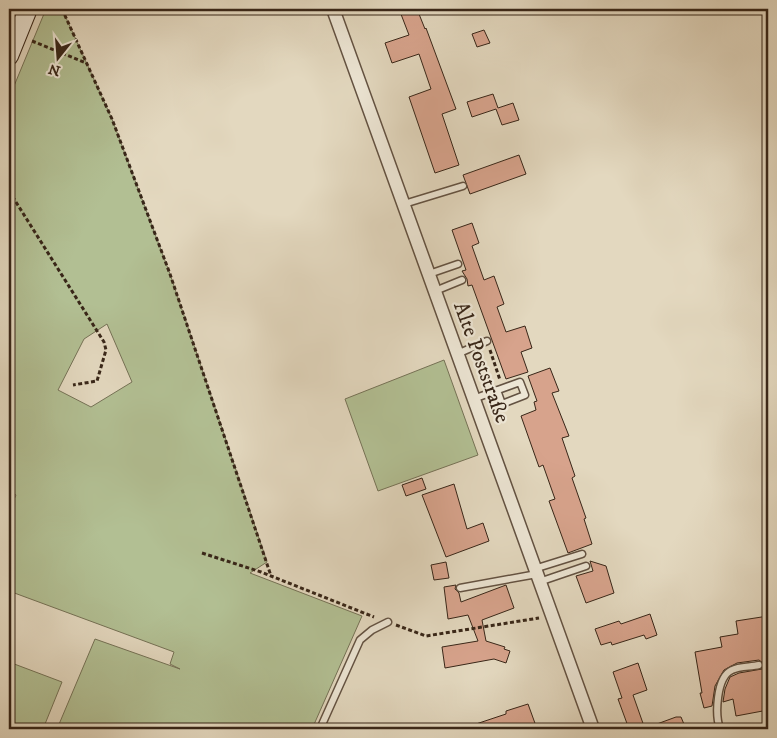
<svg xmlns="http://www.w3.org/2000/svg" width="777" height="738" font-family="'IM FELL DW Pica',serif">
<style>
.green{fill:#b2bf93;stroke:#757256;fill-rule:evenodd}
.building{fill:#d7a38c;stroke:#382618}
.lines{fill:none;stroke-linecap:round;stroke-linejoin:round}
.lane-casing{stroke:#635242;stroke-width:9}
.street-casing{stroke:#635242;stroke-width:15}
.secondary-casing{stroke:#382618;stroke-width:20}
.path{stroke:#382618;stroke-width:3;stroke-dasharray:4 2.5;stroke-linecap:butt}
.lane{stroke:#ede6d5;stroke-width:6}
.street{stroke:#ede6d5;stroke-width:12}
.secondary{stroke:#ede6d5;stroke-width:18}
.labels{text-anchor:middle;stroke-width:4.5;stroke-linejoin:round;paint-order:stroke}
.street-label{font-size:21px;fill:#382618;stroke:#ede6d5}
</style>
<rect width="100%" height="100%" fill="#e3d8bf"/>
<filter id="stains"><feTurbulence type="fractalNoise" baseFrequency=".004" numOctaves="4"/><feColorMatrix values="0 0 0 0 .2 0 0 0 0 .09 0 0 0 0 .02 0 0 0 .5 -.17"/></filter>
<radialGradient id="worn" r=".72"><stop offset=".6" stop-color="#630" stop-opacity="0"/><stop offset="1" stop-color="#630" stop-opacity=".3"/></radialGradient>
<!-- green -->
<path class="green" d="M 46,9 L 62,9 L 112,119 L 170,274 L 267,562 L 250,573 L 362,616 L 312,729 L 57,729 L 95,639 L 180,669 L 170,664 L 174,652 L 9,591 L 9,511 L 16,495 L 9,490 L 9,98 ZM 107,324 L 132,382 L 91,407 L 58,390 L 84,339 Z
M 444,360 L 478,455 L 378,491 L 345,399 Z
M 9,662 L 62,682 L 43,729 L 9,729 Z"/>
<!-- building -->
<path class="building" d="M 399,9 L 417,9 L 425,29 L 426,28 L 456,109 L 442,114 L 459,165 L 435,173 L 409,97 L 431,89 L 419,54 L 392,63 L 385,43 L 409,35 Z
M 484,30 L 490,43 L 477,47 L 472,34 Z
M 493,94 L 498,108 L 513,103 L 519,120 L 502,125 L 496,109 L 472,117 L 467,102 Z
M 519,155 L 526,174 L 470,194 L 463,175 Z
M 472,223 L 479,243 L 472,246 L 484,280 L 494,276 L 504,304 L 497,307 L 506,332 L 525,326 L 532,348 L 521,352 L 528,372 L 506,379 L 472,285 L 468,286 L 467,279 L 462,271 L 466,270 L 452,230 Z
M 550,368 L 559,391 L 552,393 L 569,436 L 562,438 L 575,476 L 572,478 L 586,518 L 584,519 L 592,544 L 568,553 L 549,501 L 555,499 L 543,465 L 539,467 L 521,416 L 536,410 L 534,402 L 537,401 L 528,376 Z
M 422,478 L 426,489 L 406,496 L 402,485 Z
M 454,484 L 467,529 L 483,523 L 489,541 L 446,557 L 422,495 Z
M 590,561 L 606,566 L 614,593 L 586,603 L 576,576 L 593,571 Z
M 446,562 L 449,578 L 434,580 L 431,565 Z
M 456,585 L 455,589 L 459,593 L 461,602 L 506,585 L 514,608 L 482,620 L 486,641 L 505,647 L 504,649 L 510,651 L 506,663 L 494,659 L 445,668 L 442,647 L 478,641 L 468,615 L 448,619 L 444,587 Z
M 650,614 L 657,635 L 646,639 L 644,635 L 612,645 L 611,642 L 601,645 L 595,629 L 619,621 L 621,624 Z
M 768,616 L 768,710 L 736,716 L 733,699 L 723,702 L 725,689 L 730,677 L 739,673 L 762,669 L 764,664 L 759,660 L 737,663 L 724,670 L 715,686 L 712,706 L 704,708 L 700,693 L 702,693 L 695,652 L 722,647 L 720,637 L 738,634 L 736,621 Z
M 638,663 L 647,690 L 633,695 L 645,729 L 629,729 L 618,699 L 622,698 L 613,672 Z
M 528,704 L 536,726 L 528,729 L 467,729 L 467,727 L 506,714 L 506,711 Z
M 676,717 L 681,717 L 686,729 L 646,729 L 646,728 Z"/>
<g class="lines">
<defs>
<path id="lane" d="M 404,204 L 463,186
M 429,274 L 458,264
M 435,291 L 462,280
M 457,354 L 487,341
M 473,399 L 520,382 L 525,395 L 502,404 L 497,390
M 534,569 L 582,554
M 539,582 L 586,566
M 460,588 L 537,574
M 320,729 L 360,640 L 372,630 L 388,622
M 720,729 C 715,715 716,677 732,670 C 739,666 751,667 759,665"/>
<path id="street" d="M 333,9 L 593,729"/>
<path id="secondary" d="M 9,56 L 28,9"/>
</defs>
<!-- lane casing -->
<use href="#lane" class="lane-casing"/>
<!-- street casing -->
<use href="#street" class="street-casing"/>
<!-- secondary casing -->
<use href="#secondary" class="secondary-casing"/>
<!-- path -->
<path class="path" d="M 62,9 L 112,119 L 170,274 L 271,576
M 32,41 L 86,63
M 9,191 L 104,342 L 106,350 L 97,381 L 73,385
M 490,350 L 500,380
M 202,553 L 261,572 L 374,617
M 396,625 L 426,636 L 539,618"/>
<!-- lane -->
<use href="#lane" class="lane"/>
<!-- street -->
<use href="#street" class="street"/>
<!-- secondary -->
<use href="#secondary" class="secondary"/>
</g>
<g class="labels">
<!-- street labels -->
<g class="street-label">
<text transform="translate(482 362) rotate(70)" y="7">Alte Poststraße</text>
</g>
</g>
<!-- margin -->
<rect width="777" height="738" fill="none" stroke="#e3d8bf" stroke-width="30"/>
<rect x="10" y="10" width="757" height="718" fill="none" stroke="#382618" stroke-width="2.5"/>
<rect x="15" y="15" width="747" height="708" fill="none" stroke="#382618"/>
<!-- north arrow -->
<g transform="translate(58 58) rotate(197)" stroke="#ede6d5" stroke-width="4" paint-order="stroke">
<path d="M0-4L9 19L0 12L-9 19Z" fill="#382618"/>
<text y="-8" font-size="14" font-weight="bold" text-anchor="middle" fill="#382618">N</text>
</g>
<rect width="100%" height="100%" filter="url(#stains)"/>
<rect width="100%" height="100%" fill="url(#worn)"/>
</svg>
